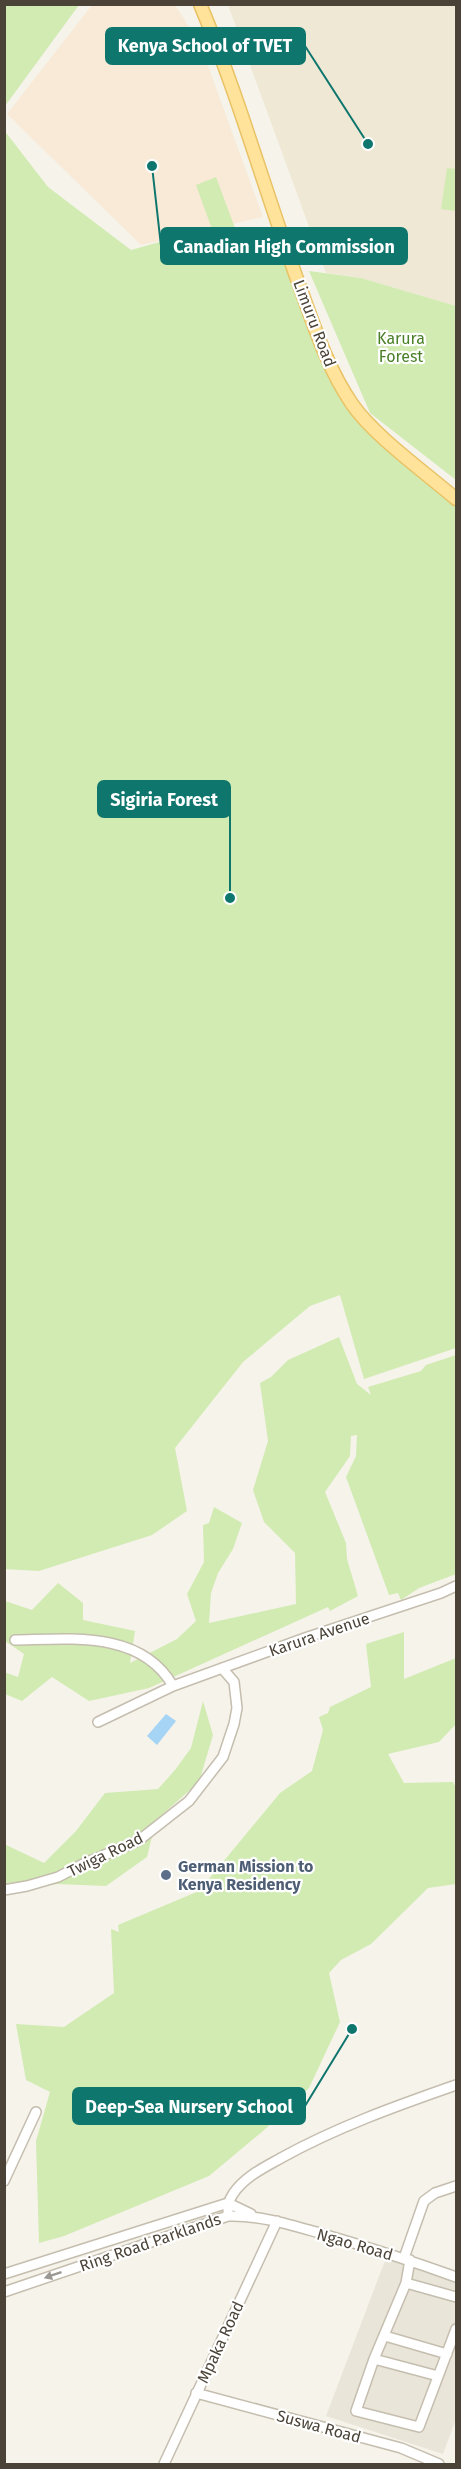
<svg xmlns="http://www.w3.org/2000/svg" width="461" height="2469" font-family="'Fira Sans',sans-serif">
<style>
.residential{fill:#eae5d9}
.commercial{fill:#f8ead6}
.education{fill:#efe8d4}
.green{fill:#d1ebb2}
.water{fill:#a6d4f4}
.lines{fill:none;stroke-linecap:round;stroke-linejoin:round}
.minor-casing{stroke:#c5beaf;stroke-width:12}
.major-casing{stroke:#e9c265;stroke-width:15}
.minor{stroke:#fff;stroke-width:9}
.major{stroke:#ffe39b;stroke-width:12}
.oneway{fill:#9c9892}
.service-dot{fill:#5c6f8a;stroke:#fff;stroke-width:2}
.labels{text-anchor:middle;stroke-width:4.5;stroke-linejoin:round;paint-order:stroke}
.street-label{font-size:16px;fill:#4b4338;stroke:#fff}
.park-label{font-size:16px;fill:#498027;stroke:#fff}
.service-label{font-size:16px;font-weight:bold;fill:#4e5e75;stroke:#fff;text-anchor:start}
.leader{fill:none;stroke:#0f766e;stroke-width:2}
.callout-dot{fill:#0f766e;stroke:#fff;stroke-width:2}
.callout{fill:#0f766e;stroke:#0f766e;stroke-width:2}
.callout-label{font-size:18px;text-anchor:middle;font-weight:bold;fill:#fff}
</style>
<rect width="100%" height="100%" fill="#f6f3eb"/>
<!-- residential -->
<path class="residential" d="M 386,2258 L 456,2281 L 456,2419 L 443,2454 L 326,2416 Z"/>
<!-- commercial -->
<path class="commercial" d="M 92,5 L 175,5 L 200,44 L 263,217 L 141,245 L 7,114 Z"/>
<!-- education -->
<path class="education" d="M 228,5 L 456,5 L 456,306 L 361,278 L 326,273 Z"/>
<!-- green -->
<path class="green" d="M 5,4 L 79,5 L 5,106 L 4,5 Z
M 4,130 L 48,187 L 131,250 L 192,233 L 213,232 L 196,185 L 216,177 L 235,228 L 232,230 L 259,228 L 291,246 L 331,352 L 358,414 L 456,500 L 456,1348 L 364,1379 L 340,1295 L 310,1306 L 243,1362 L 175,1448 L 187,1511 L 152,1535 L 39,1571 L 4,1569 Z
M 447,168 L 456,169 L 456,211 L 441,209 Z
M 309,271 L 361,278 L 456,306 L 456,480 L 370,413 Z
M 339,1337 L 357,1384 L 371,1395 L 368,1387 L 421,1371 L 426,1365 L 456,1355 L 456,1574 L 419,1588 L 401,1600 L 398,1593 L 389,1595 L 346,1477 L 356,1456 L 357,1435 L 351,1436 L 350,1456 L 325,1492 L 346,1543 L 347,1559 L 358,1596 L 330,1611 L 328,1607 L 149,1688 L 89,1701 L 52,1677 L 22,1701 L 5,1694 L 4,1672 L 18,1677 L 24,1654 L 5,1641 L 5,1601 L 32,1610 L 58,1583 L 83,1603 L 83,1620 L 135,1631 L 130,1663 L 177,1639 L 196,1621 L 187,1594 L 204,1562 L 203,1525 L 209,1523 L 214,1507 L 242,1523 L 233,1549 L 218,1573 L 211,1593 L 209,1623 L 296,1604 L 295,1553 L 264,1522 L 253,1490 L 268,1441 L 260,1383 L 271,1377 L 288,1360 Z
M 404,1632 L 404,1679 L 456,1658 L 456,1724 L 439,1742 L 388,1754 L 404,1783 L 453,1782 L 456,1788 L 456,1884 L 428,1888 L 371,1944 L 341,1960 L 329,1973 L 340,2022 L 309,2088 L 263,2131 L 209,2176 L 64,2236 L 39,2243 L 36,2141 L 50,2092 L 26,2080 L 16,2024 L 64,2027 L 114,1993 L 111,1929 L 119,1932 L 118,1925 L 199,1891 L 280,1793 L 312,1771 L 323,1730 L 319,1717 L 328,1713 L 330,1707 L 371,1687 L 366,1644 Z
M 203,1701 L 213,1735 L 199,1782 L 156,1820 L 147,1857 L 106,1886 L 57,1884 L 5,1893 L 4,1844 L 44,1863 L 76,1831 L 105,1793 L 158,1789 L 175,1770 L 191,1748 Z"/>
<!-- water -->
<path class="water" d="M 166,1714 L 176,1721 L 157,1745 L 147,1736 Z"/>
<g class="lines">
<defs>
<path id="minor" d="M 15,1640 C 70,1639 141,1630 173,1686 L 305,1638 L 441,1593 L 456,1586
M 98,1722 L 173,1686
M 4,1890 L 27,1886 L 58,1877 L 85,1863 L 138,1841 L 189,1801 L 223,1757 L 234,1724 L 237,1708 L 234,1682 L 222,1668
M 4,2181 L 36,2112
M 228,2216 C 228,2207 228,2201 233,2194 C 244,2177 265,2167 281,2158 C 337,2127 396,2106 456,2085
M 404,2258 L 424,2201 L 435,2193 L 456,2186
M 410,2260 L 406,2283 L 374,2359 L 356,2411 L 419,2427 L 456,2329
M 4,2274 L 228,2203 L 251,2214
M 406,2283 L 456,2297
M 4,2292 L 228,2216 C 261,2215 291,2225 323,2234 C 368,2247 412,2261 456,2277
M 385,2336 L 447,2354
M 374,2359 L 438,2376
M 196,2393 L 401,2448 L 439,2464
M 164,2464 L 277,2221"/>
<path id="major" d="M 200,4 C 238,94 264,188 297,279 C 313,322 326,366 352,404 C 374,436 426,473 456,499"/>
</defs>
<!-- minor casing -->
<use href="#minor" class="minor-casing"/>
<!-- major casing -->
<use href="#major" class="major-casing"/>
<!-- minor -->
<use href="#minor" class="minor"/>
<!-- major -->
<use href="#major" class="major"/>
</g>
<!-- one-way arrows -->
<defs><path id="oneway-solid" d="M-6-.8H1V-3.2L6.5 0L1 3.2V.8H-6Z" transform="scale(1.5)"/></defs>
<use class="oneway" href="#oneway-solid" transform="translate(53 2275) rotate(161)"/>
<!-- markers -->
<circle class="service-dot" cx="166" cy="1875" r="6"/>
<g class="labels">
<!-- street labels -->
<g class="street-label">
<text transform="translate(315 323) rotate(69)" y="6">Limuru Road</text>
<text transform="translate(319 1634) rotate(-19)" y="6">Karura Avenue</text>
<text transform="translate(105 1854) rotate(-26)" y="6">Twiga Road</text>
<text transform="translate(150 2242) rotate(-19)" y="6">Ring Road Parklands</text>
<text transform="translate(355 2244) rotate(16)" y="6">Ngao Road</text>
<text transform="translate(220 2342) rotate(-65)" y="6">Mpaka Road</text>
<text transform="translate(319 2426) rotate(15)" y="6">Suswa Road</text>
</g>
<!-- park labels -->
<g class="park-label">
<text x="401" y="344">Karura<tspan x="401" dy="18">Forest</tspan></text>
</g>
<!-- service labels -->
<g class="service-label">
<text x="178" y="1872">German Mission to<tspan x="178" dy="18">Kenya Residency</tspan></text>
</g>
</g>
<!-- callouts -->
<path class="leader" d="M368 144L305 46M152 166L161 246M230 898L230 799M352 2029L305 2106"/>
<g class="callout-dot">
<circle cx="368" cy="144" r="6"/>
<circle cx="152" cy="166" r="6"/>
<circle cx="230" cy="898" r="6"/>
<circle cx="352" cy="2029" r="6"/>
</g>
<g class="callout">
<rect x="106" y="28" width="199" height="36" rx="6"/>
<rect x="161" y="228" width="246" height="36" rx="6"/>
<rect x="98" y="781" width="132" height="36" rx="6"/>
<rect x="73" y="2088" width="232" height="36" rx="6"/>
</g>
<g class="callout-label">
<text x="205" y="52">Kenya School of TVET</text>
<text x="284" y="253">Canadian High Commission</text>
<text x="164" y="806">Sigiria Forest</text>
<text x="189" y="2113">Deep-Sea Nursery School</text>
</g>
<!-- border -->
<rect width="461" height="2469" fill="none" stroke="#4b4338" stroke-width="12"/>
</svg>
